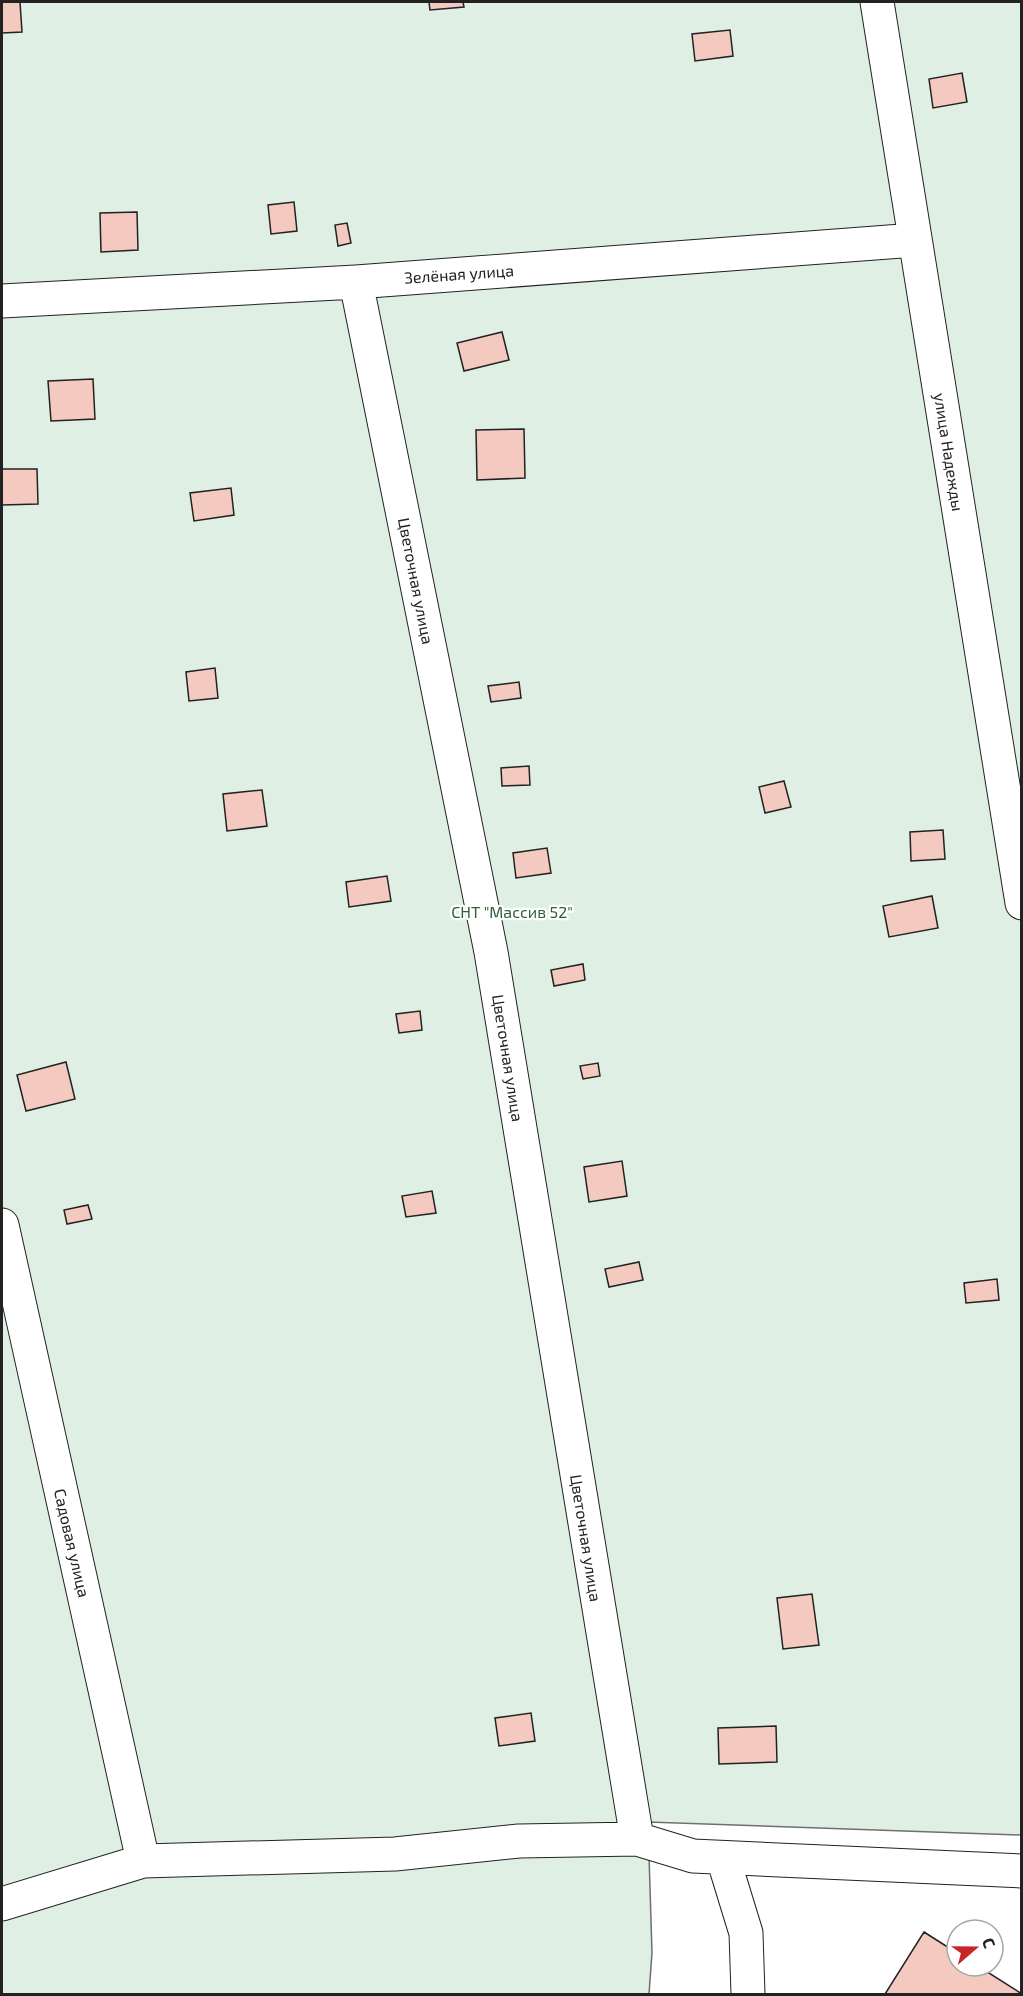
<svg xmlns="http://www.w3.org/2000/svg" width="1023" height="1996" font-family="'Exo 2',sans-serif">
<style>
.green{fill:#e0efe3;stroke:#6f6f6f;stroke-width:1.5}
.building{fill:#f3c9c0;stroke:#222;stroke-width:1.5}
.lines{fill:none;stroke-linecap:round;stroke-linejoin:round}
.minor-casing{stroke:#222;stroke-width:35}
.minor{stroke:#fff;stroke-width:33}
.labels{text-anchor:middle;stroke-width:4.5;stroke-linejoin:round;paint-order:stroke}
.street-label{font-size:16px;fill:#222;stroke:#fff}
.park-label{font-size:16px;fill:#2f5e38;stroke:#fff}
</style>
<rect width="100%" height="100%" fill="#fff"/>
<!-- green -->
<path class="green" d="M 2,2 L 1021,2 L 1021,1835 L 648,1822 L 652,1953 L 649,1994 L 2,1994 Z"/>
<!-- building -->
<path class="building" d="M 2,2 L 20,2 L 22,32 L 2,33 Z
M 429,2 L 463,2 L 464,7 L 430,10 Z
M 730,30 L 733,56 L 695,61 L 692,34 Z
M 962,73 L 967,102 L 933,108 L 929,79 Z
M 294,202 L 297,231 L 271,234 L 268,205 Z
M 137,212 L 138,250 L 101,252 L 100,213 Z
M 347,223 L 351,243 L 338,246 L 335,225 Z
M 502,332 L 509,360 L 464,371 L 457,343 Z
M 93,379 L 95,419 L 51,421 L 48,381 Z
M 524,429 L 525,478 L 477,480 L 476,430 Z
M 2,469 L 37,469 L 38,504 L 2,505 Z
M 231,488 L 234,515 L 194,521 L 190,493 Z
M 215,668 L 218,698 L 189,701 L 186,672 Z
M 519,682 L 521,698 L 491,702 L 488,686 Z
M 529,766 L 530,785 L 502,786 L 501,768 Z
M 784,781 L 791,807 L 765,813 L 759,787 Z
M 262,790 L 267,826 L 227,831 L 223,794 Z
M 943,830 L 945,859 L 911,861 L 910,832 Z
M 547,848 L 551,873 L 516,878 L 513,853 Z
M 387,876 L 391,901 L 349,907 L 346,882 Z
M 932,896 L 938,928 L 889,937 L 883,906 Z
M 583,964 L 585,980 L 554,986 L 551,970 Z
M 420,1011 L 422,1030 L 399,1033 L 396,1014 Z
M 66,1062 L 75,1099 L 26,1111 L 17,1075 Z
M 598,1063 L 600,1076 L 583,1079 L 580,1066 Z
M 622,1161 L 627,1196 L 589,1202 L 584,1167 Z
M 432,1191 L 436,1213 L 406,1217 L 402,1196 Z
M 88,1205 L 92,1219 L 67,1224 L 64,1210 Z
M 639,1262 L 643,1280 L 609,1287 L 605,1269 Z
M 997,1279 L 999,1300 L 966,1303 L 964,1283 Z
M 812,1594 L 819,1645 L 783,1649 L 777,1598 Z
M 531,1713 L 535,1741 L 499,1746 L 495,1718 Z
M 776,1726 L 777,1762 L 719,1764 L 718,1728 Z
M 924,1932 L 957,1953 L 957,1966 L 978,1966 L 1022,1994 L 885,1994 Z"/>
<g class="lines">
<defs>
<path id="minor" d="M 877,2 L 1022,903
M 356,282 L 491,952 L 637,1839
M 2,301 L 356,282 L 915,240
M 2,1225 L 143,1861
M 723,1858 L 746,1933 L 748,1994
M 2,1904 L 143,1861 L 395,1854 L 519,1841 L 637,1839 L 693,1856 L 1022,1871"/>
</defs>
<!-- minor casing -->
<use href="#minor" class="minor-casing"/>
<!-- minor -->
<use href="#minor" class="minor"/>
</g>
<g class="labels">
<!-- street labels -->
<g class="street-label">
<text transform="translate(459 274) rotate(-4)" y="6">Зелёная улица</text>
<text transform="translate(949 452) rotate(81)" y="6">улица Надежды</text>
<text transform="translate(416 581) rotate(79)" y="6">Цветочная улица</text>
<text transform="translate(508 1058) rotate(81)" y="6">Цветочная улица</text>
<text transform="translate(586 1538) rotate(81)" y="6">Цветочная улица</text>
<text transform="translate(72 1543) rotate(77)" y="6">Садовая улица</text>
</g>
<!-- park labels -->
<g class="park-label">
<text x="512" y="918">СНТ "Массив 52"</text>
</g>
</g>
<!-- border -->
<rect width="1023" height="1996" fill="none" stroke="#222222" stroke-width="6"/>
<!-- north arrow -->
<g transform="translate(975 1948) rotate(70)"><circle r="28" fill="#ffffff" stroke="#a7a7a7" stroke-width="1.5"/>
<path d="M0-4.5L10 22L0 15L-10 22Z" fill="#c62828"/>
<text y="-9" font-size="16" font-weight="bold" text-anchor="middle" fill="#222222">С</text>
</g>
</svg>
